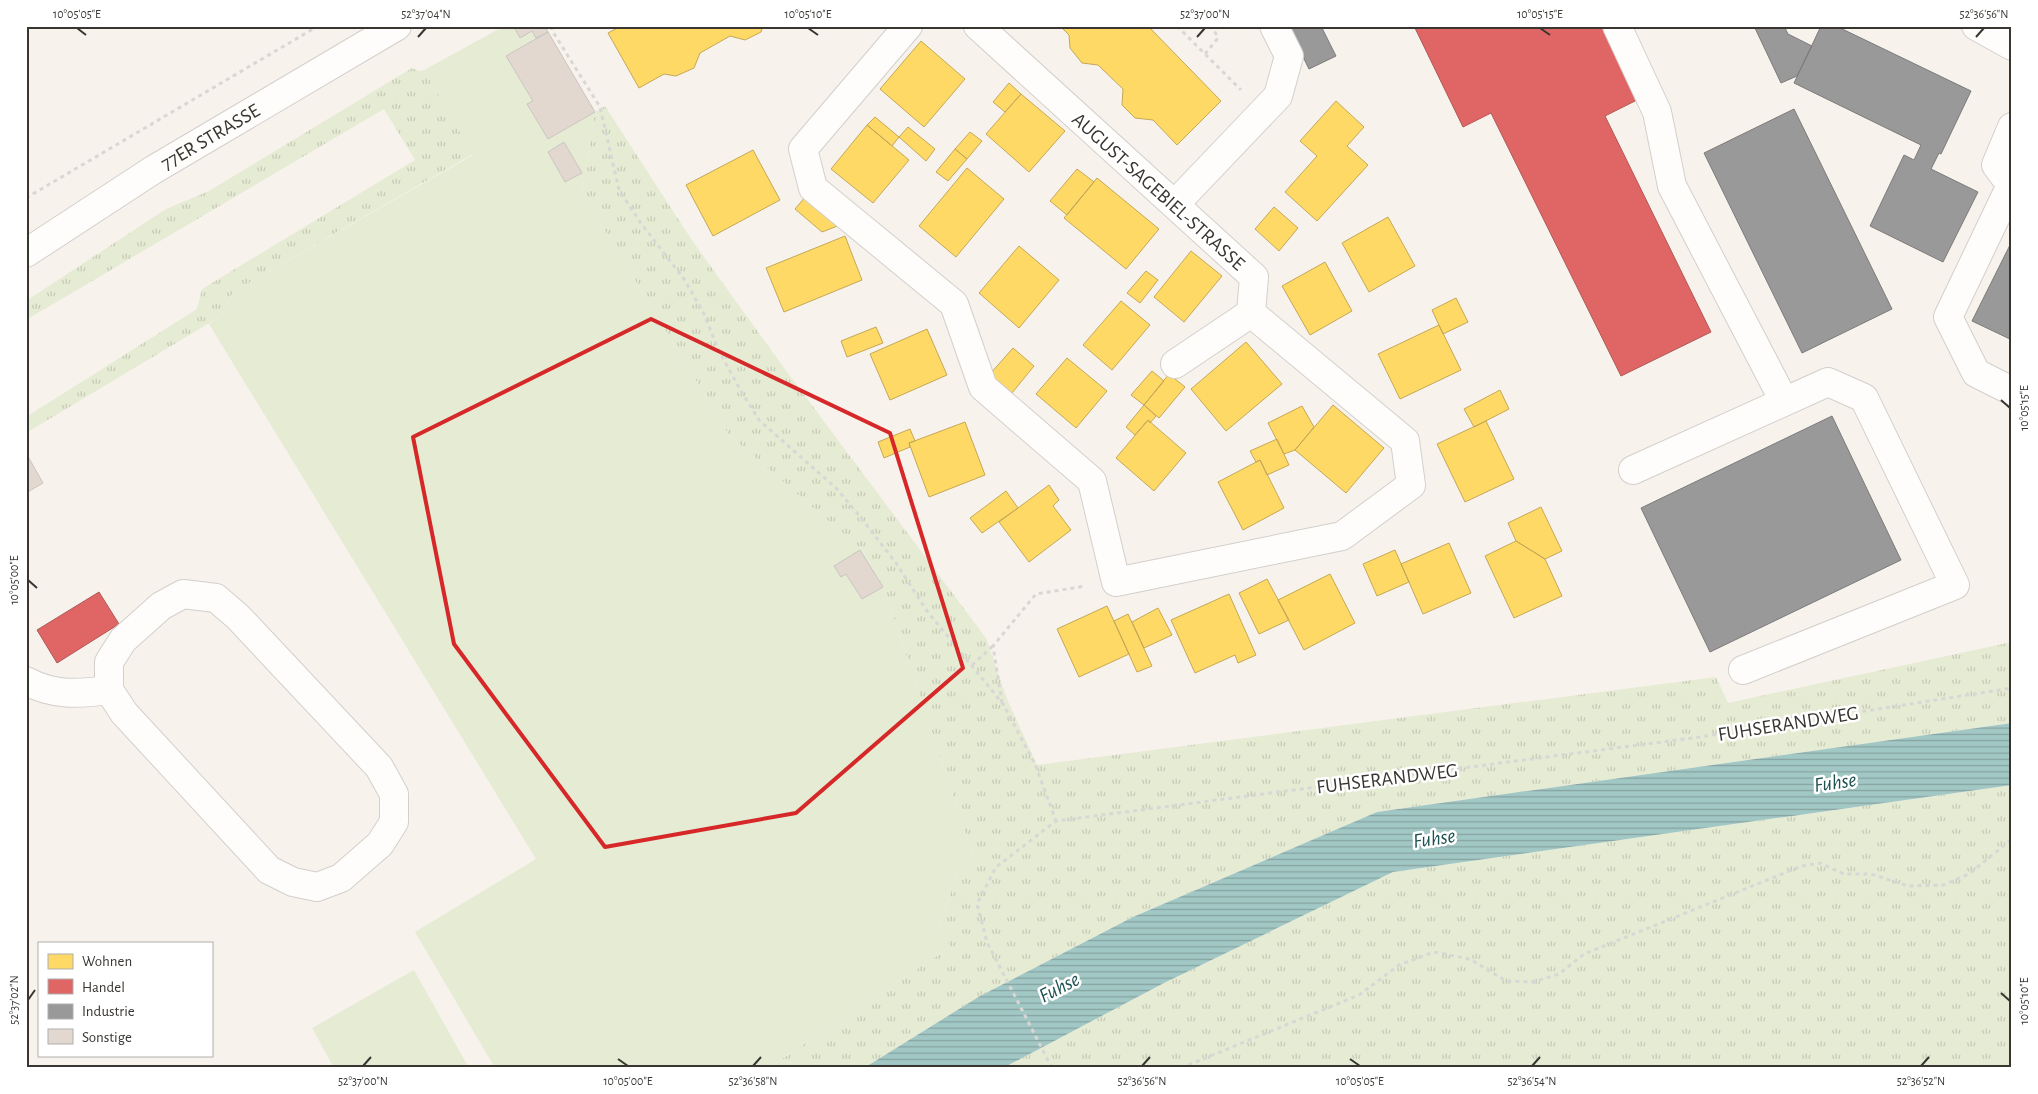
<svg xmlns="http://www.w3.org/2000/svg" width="2038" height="1094" font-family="'Alegreya Sans',sans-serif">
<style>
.grass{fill:url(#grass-tufts)}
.pitch{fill:#e6ebd4}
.water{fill:url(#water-rules)}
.homes{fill:#ffd966;stroke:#c4a856}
.shops{fill:#e06666;stroke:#ae5856}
.industry{fill:#999;stroke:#7c7b7a}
.building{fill:#e2d8d0;stroke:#cac5c2}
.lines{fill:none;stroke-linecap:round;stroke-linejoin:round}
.minor-casing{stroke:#d3cfcb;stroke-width:30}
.path{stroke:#d9d7d5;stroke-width:3;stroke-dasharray:4 4;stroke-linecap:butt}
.minor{stroke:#fefdfc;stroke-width:28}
.marked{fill:none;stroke:#d62828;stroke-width:4;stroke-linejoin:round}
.ticks{fill:none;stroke:#393632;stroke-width:2}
.labels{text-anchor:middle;stroke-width:5;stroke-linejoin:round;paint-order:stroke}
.street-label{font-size:20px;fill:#393632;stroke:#fff}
.water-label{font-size:21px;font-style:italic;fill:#1d5050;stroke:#fff}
.neatline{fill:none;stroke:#393632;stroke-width:2}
.ticks-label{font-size:12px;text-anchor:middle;fill:#393632}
</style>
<defs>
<pattern id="grass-tufts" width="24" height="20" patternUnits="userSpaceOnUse" patternTransform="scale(1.25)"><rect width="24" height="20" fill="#e6ebd4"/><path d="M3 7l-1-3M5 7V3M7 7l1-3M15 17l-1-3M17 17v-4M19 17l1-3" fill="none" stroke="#c6cab6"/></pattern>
<pattern id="water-rules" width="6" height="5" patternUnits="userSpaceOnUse" patternTransform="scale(1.25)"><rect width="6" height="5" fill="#a2c8c6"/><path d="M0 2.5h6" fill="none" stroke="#85a3a1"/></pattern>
</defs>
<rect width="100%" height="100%" fill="#f8f2ed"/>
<!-- grass -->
<path class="grass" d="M 412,68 L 420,71 L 424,70 L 473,154 L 233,292 L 221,316 L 26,433 L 26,417 L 197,309 L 202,289 L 415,160 L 384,109 L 26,320 L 26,301 L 166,209 L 209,191 Z
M 605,106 L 691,239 L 787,372 L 986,638 L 1007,699 L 1037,765 L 1716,677 L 1728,703 L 2012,642 L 2012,723 L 1377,812 L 1133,917 L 980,996 L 864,1068 L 768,1068 L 950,947 L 939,927 L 958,871 L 973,856 L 884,588 L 861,549 L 729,435 L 582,193 L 595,112 Z
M 2012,785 L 2012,1068 L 1003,1068 L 1164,983 L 1393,872 Z"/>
<!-- pitch -->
<path class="pitch" d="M 515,26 L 545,26 L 595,112 L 582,193 L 729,435 L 861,549 L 884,588 L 973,856 L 958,871 L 939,927 L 950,947 L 768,1068 L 495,1068 L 415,932 L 536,859 L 209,324 L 221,316 L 233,292 L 473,155 L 424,70 L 497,30 Z
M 414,970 L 469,1068 L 334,1068 L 312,1028 Z"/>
<!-- water -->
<path class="water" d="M 2012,723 L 2012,785 L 1393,872 L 1164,983 L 1003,1068 L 864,1068 L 980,996 L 1133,917 L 1377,812 Z"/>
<!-- homes -->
<path class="homes" d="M 621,26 L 763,26 L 761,32 L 745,40 L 730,36 L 700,53 L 694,68 L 676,76 L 664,74 L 639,88 L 608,33 Z
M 1060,26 L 1148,26 L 1221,101 L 1177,145 L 1153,120 L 1135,118 L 1122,105 L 1123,89 L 1098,65 L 1082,63 L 1070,48 L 1069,35 Z
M 921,41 L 965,79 L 924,127 L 880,89 Z
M 1009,83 L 1021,94 L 1005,112 L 993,102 Z
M 1021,94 L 1065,131 L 1029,172 L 986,134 Z
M 1336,101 L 1364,127 L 1347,146 L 1368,165 L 1317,221 L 1285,192 L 1317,156 L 1300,141 Z
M 875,117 L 899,137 L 892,146 L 867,125 Z
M 867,125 L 909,160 L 873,203 L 831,169 Z
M 908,127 L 935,149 L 926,161 L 899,137 Z
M 970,132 L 982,141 L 967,159 L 955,149 Z
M 955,149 L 967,159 L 948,181 L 936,172 Z
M 753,150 L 780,200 L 713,236 L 686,185 Z
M 967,168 L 1004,199 L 956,257 L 919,226 Z
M 1077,169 L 1094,182 L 1067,215 L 1050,201 Z
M 1097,178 L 1159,229 L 1126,269 L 1064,218 Z
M 806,196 L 840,225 L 822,232 L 795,209 Z
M 1274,207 L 1298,228 L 1279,251 L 1255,229 Z
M 1388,217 L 1415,266 L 1369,292 L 1342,243 Z
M 845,236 L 862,280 L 784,312 L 766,268 Z
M 1019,246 L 1059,280 L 1019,328 L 979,293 Z
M 1191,251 L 1222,276 L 1184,322 L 1154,297 Z
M 1325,262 L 1352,311 L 1310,335 L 1282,286 Z
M 1146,271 L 1158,280 L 1140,303 L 1127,293 Z
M 1456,298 L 1468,322 L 1443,334 L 1432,310 Z
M 1121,301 L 1150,325 L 1112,370 L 1083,345 Z
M 1439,325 L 1461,370 L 1400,399 L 1378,354 Z
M 876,327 L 883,343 L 847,357 L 841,341 Z
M 927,329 L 947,375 L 890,400 L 870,354 Z
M 1246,342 L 1282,384 L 1226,431 L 1191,389 Z
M 1013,348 L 1034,366 L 1012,393 L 990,374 Z
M 1067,358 L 1107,391 L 1076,428 L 1036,394 Z
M 1152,371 L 1164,381 L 1144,405 L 1131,395 Z
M 1169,374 L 1185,387 L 1159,418 L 1144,405 Z
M 1500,390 L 1509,409 L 1474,427 L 1464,409 Z
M 1144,405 L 1156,416 L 1150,423 L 1148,420 L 1135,435 L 1126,427 Z
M 1333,405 L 1384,448 L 1346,493 L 1295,450 Z
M 1302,406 L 1314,427 L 1295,450 L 1284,454 L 1268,423 Z
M 1148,420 L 1186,453 L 1154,491 L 1116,458 Z
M 1486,421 L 1514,479 L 1465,502 L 1437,444 Z
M 965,422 L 985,475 L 929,497 L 909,443 Z
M 910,429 L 915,441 L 909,443 L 910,447 L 884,458 L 878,442 Z
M 1277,439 L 1289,465 L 1267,475 L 1260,460 L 1256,462 L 1250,451 Z
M 1260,460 L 1284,508 L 1243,530 L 1218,482 Z
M 1049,485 L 1059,500 L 1053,506 L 1071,530 L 1029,562 L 999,522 Z
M 1006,491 L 1018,508 L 982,533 L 970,518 Z
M 1541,507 L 1562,551 L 1545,559 L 1516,541 L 1508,523 Z
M 1516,541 L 1545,559 L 1562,596 L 1514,618 L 1485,556 Z
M 1449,543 L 1471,593 L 1423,614 L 1401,564 Z
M 1395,550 L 1409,582 L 1377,596 L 1363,564 Z
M 1330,574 L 1355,623 L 1304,650 L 1278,600 Z
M 1267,579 L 1289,620 L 1259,634 L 1239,593 Z
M 1229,594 L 1256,655 L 1238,663 L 1235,655 L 1195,673 L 1171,620 Z
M 1107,606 L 1129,654 L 1079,677 L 1057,629 Z
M 1158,608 L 1172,635 L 1144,648 L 1132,622 Z
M 1128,614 L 1152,666 L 1137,672 L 1114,621 Z"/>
<!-- shops -->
<path class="shops" d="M 1414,26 L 1603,26 L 1639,99 L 1605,116 L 1711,332 L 1621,376 L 1491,113 L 1463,127 Z
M 99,592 L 119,624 L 57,663 L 37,630 Z"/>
<!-- industry -->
<path class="industry" d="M 1288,26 L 1321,26 L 1336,56 L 1309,69 Z
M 1754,26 L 1784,26 L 1788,34 L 1812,46 L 1797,76 L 1781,83 Z
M 1821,26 L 1836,26 L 1971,91 L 1941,154 L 1939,153 L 1931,169 L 1978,192 L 1943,262 L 1870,226 L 1904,155 L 1914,160 L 1921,145 L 1794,83 Z
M 1794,109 L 1892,309 L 1802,353 L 1704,153 Z
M 2012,241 L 2012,340 L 1972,321 Z
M 1832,416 L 1901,560 L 1710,652 L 1641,508 Z"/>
<!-- building -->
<path class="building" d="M 545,26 L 548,32 L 536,38 L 532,31 L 520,38 L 514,27 Z
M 548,32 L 595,112 L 548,139 L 527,104 L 533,101 L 506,56 Z
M 564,142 L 582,173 L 565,182 L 548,152 Z
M 26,453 L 43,483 L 26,493 Z
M 860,550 L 883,587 L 862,599 L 846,574 L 841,577 L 834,566 Z"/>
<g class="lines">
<defs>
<g id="minor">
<path d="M 908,26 L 803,149 L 813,188 L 954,304 L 983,387 L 1092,481 L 1116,582 L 1342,536 L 1411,485 L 1405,441 L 1251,313 L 1254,277 L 978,26"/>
<path d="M 1617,26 L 1657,112 L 1672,186 L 1784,401"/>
<path d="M 1976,26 L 2012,46"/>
<path d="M 2012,127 L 1996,165 L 2011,185 L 1948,317 L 1976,373 L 2012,391"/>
<path d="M 1175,204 L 1278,96 L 1289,56 L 1274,26"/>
<path id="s1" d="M 26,253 L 153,170 L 397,26"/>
<path d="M 1175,364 L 1251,313"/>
<path d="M 1633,470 L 1828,382 L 1864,398 L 1955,585 L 1743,670"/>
<path d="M 183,594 L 216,598 L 238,617 L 379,767 L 394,794 L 394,822 L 380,844 L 341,878 L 317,887 L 293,882 L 269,870 L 124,713 L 109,690 L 109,662 L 123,640 L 161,606 Z"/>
<path d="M 26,681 C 54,696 79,694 109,690"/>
</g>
</defs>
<!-- minor casing -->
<use href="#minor" class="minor-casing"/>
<!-- path -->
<path class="path" d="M 551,26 L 553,32 L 600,107 L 619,190 L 640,222 L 684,279 L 703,312 L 720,353 L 741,391 L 759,420 L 836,488 L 858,514 L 896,563 L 927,611 L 1003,704 L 1035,764 L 1056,821
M 1177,26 L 1241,90
M 1205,54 L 1218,38 L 1212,26
M 26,198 L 318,26
M 972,665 L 993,646
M 1002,703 L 993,646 L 1036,594 L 1086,586
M 1052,1068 L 987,942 L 977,904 L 996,867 L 1056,821 L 1700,737 L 2012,688
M 1181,1068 L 1359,995 L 1399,965 L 1434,952 L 1470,959 L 1506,981 L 1533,982 L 1559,974 L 1584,954 L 1802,866 L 1820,863 L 1844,874 L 1871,874 L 1908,886 L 1943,885 L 1969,874 L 2012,839"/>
<!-- minor -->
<use href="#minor" class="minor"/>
</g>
<!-- marked area -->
<path class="marked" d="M 651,319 L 890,433 L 963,668 L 796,813 L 605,847 L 454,644 L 413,437 Z"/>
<!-- ticks -->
<path class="ticks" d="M 77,28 L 86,35M 808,28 L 818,35M 1540,28 L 1550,35M 418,37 L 426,28M 1197,37 L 1205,28M 1976,37 L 1984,28M 2001,400 L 2010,408M 28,580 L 37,588M 2001,993 L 2010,1001M 28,1000 L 35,990M 618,1059 L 628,1066M 1350,1059 L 1360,1066M 363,1066 L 371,1057M 753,1066 L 761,1057M 1142,1066 L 1150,1057M 1532,1066 L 1540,1057M 1921,1066 L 1929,1057"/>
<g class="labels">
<!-- street labels -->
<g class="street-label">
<text dy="7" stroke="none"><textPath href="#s1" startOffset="218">77ER STRASSE</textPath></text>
<text transform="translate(1159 191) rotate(42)" y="7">AUGUST-SAGEBIEL-STRASSE</text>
<text transform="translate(1788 723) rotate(-9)" y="7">FUHSERANDWEG</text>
<text transform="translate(1387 778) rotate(-7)" y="7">FUHSERANDWEG</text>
</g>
<!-- water labels -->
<g class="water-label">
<text transform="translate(1835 782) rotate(-8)" y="7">Fuhse</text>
<text transform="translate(1434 838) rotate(-8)" y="7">Fuhse</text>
<text transform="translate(1059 987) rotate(-27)" y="7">Fuhse</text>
</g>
</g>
<!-- border -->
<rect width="2038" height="1094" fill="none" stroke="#ffffff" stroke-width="55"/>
<!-- legend -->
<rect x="38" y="942" width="175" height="115" fill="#ffffff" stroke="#b0afad"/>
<rect x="48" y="954" width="25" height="15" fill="#ffd966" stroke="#b0afad"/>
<text x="82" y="966" font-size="15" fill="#393632">Wohnen</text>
<rect x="48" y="979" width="25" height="15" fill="#e06666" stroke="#b0afad"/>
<text x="82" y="992" font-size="15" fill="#393632">Handel</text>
<rect x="48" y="1004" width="25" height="15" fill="#999999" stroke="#b0afad"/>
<text x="82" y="1016" font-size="15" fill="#393632">Industrie</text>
<rect x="48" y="1029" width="25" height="15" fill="#e2d8d0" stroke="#b0afad"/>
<text x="82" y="1042" font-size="15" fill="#393632">Sonstige</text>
<rect x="28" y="28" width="1982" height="1038" class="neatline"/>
<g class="ticks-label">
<text x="77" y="18">10°05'05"E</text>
<text x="426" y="18">52°37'04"N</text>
<text x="808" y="18">10°05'10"E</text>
<text x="1205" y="18">52°37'00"N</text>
<text x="1540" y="18">10°05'15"E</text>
<text x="1984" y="18">52°36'56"N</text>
<text transform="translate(2024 408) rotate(-90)" y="4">10°05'15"E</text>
<text transform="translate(14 580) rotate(-90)" y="4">10°05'00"E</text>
<text transform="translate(14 1000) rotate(-90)" y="4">52°37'02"N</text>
<text transform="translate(2024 1001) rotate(-90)" y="4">10°05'10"E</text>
<text x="363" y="1085">52°37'00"N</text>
<text x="628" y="1085">10°05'00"E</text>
<text x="753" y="1085">52°36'58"N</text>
<text x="1142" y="1085">52°36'56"N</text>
<text x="1360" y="1085">10°05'05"E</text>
<text x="1532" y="1085">52°36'54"N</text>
<text x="1921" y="1085">52°36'52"N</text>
</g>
</svg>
